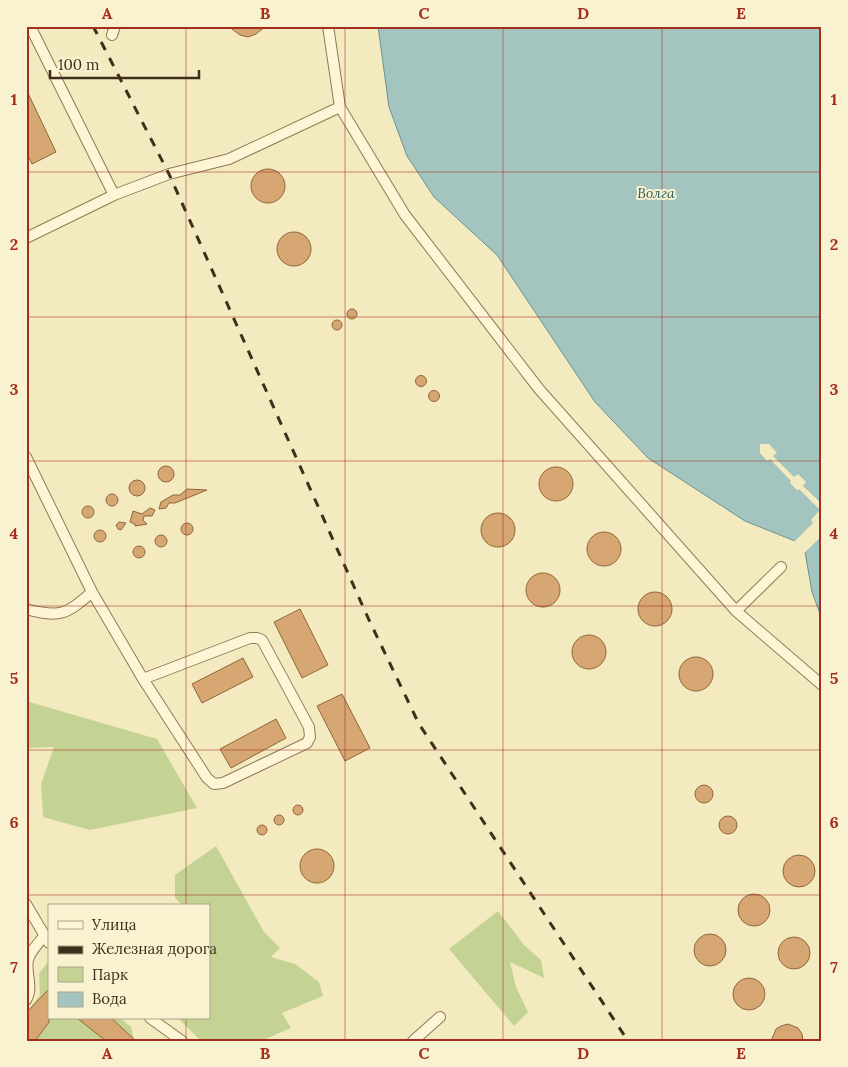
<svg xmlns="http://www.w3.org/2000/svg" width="848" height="1067" font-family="Lora,serif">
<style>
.green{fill:#c4d393}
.water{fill:#a4c5bf;stroke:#69948e}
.pier{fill:#f3eac0}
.building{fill:#d6a772;stroke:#916639}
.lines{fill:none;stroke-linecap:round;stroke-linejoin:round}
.minor-casing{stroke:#8f7b56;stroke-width:12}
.minor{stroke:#fdf5d5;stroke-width:10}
.rail{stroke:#3d2f1c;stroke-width:3;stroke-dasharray:9 9;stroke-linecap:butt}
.grid{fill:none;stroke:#a52d1e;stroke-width:1;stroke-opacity:0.55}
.labels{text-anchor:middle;stroke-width:4;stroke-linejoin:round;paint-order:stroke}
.water-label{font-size:14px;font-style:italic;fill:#295c5e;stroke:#f9f2d1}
.neatline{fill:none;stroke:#a52d1e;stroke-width:2}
.grid-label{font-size:16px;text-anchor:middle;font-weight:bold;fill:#a52d1e}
</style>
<rect width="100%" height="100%" fill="#f3eac0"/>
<!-- green -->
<path class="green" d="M 26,701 L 157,739 L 197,808 L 90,830 L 43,817 L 41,784 L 54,747 L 26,748 Z
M 216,846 L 264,932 L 280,948 L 271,957 L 295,964 L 319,982 L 323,996 L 282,1013 L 291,1028 L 261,1041 L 201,1041 L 178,1018 L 209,1018 L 209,906 L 183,906 L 175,898 L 175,875 Z
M 498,911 L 524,945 L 541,960 L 544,978 L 510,962 L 516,987 L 528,1012 L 514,1026 L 449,949 Z
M 47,963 L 49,964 L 49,1018 L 120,1018 L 131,1027 L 134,1041 L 26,1041 L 26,1013 L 40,995 L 39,974 Z"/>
<!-- water -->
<path class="water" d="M 378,26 L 822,26 L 822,619 L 812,592 L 805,552 L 795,541 L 745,521 L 648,458 L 595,402 L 497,255 L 434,197 L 407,156 L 389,107 Z"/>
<!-- pier -->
<path class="pier" d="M 760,444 L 769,444 L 777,453 L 773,456 L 794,477 L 798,474 L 806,482 L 803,486 L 822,504 L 822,536 L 803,554 L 793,543 L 813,523 L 811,520 L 820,510 L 799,489 L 797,490 L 790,483 L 791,481 L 770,459 L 767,461 L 760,453 Z"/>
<!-- building -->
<path class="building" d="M 228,26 L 266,26 L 256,34 L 248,37 L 240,35 Z
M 26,89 L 56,152 L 32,164 L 26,151 Z
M251 186a17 17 0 1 1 34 0a17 17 0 1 1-34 0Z
M277 249a17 17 0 1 1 34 0a17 17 0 1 1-34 0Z
M347 314a5 5 0 1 1 10 0a5 5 0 1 1-10 0Z
M332 325a5 5 0 1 1 10 0a5 5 0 1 1-10 0Z
M415.5 381a5.5 5.5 0 1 1 11 0a5.5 5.5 0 1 1-11 0Z
M428.5 396a5.5 5.5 0 1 1 11 0a5.5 5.5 0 1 1-11 0Z
M158 474a8 8 0 1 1 16 0a8 8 0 1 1-16 0Z
M539 484a17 17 0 1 1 34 0a17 17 0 1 1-34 0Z
M129 488a8 8 0 1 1 16 0a8 8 0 1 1-16 0Z
M 187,489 L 207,490 L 175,503 L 169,503 L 166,508 L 159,509 L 161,502 L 173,495 L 180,495 Z
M106 500a6 6 0 1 1 12 0a6 6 0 1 1-12 0Z
M82 512a6 6 0 1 1 12 0a6 6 0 1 1-12 0Z
M 150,508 L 155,510 L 152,516 L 144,516 L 143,520 L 147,524 L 135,526 L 135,524 L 130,522 L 133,511 L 142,514 Z
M481 530a17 17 0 1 1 34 0a17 17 0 1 1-34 0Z
M 119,522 L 126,523 L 121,530 L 118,529 L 116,525 Z
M181 529a6 6 0 1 1 12 0a6 6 0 1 1-12 0Z
M94 536a6 6 0 1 1 12 0a6 6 0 1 1-12 0Z
M587 549a17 17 0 1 1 34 0a17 17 0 1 1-34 0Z
M155 541a6 6 0 1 1 12 0a6 6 0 1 1-12 0Z
M133 552a6 6 0 1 1 12 0a6 6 0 1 1-12 0Z
M526 590a17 17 0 1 1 34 0a17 17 0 1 1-34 0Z
M638 609a17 17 0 1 1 34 0a17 17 0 1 1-34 0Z
M 300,609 L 328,665 L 302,678 L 274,622 Z
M572 652a17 17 0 1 1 34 0a17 17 0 1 1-34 0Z
M679 674a17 17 0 1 1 34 0a17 17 0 1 1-34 0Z
M 243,658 L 253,677 L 202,703 L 192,684 Z
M 342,694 L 370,748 L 345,761 L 317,706 Z
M 276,719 L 286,738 L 231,768 L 220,749 Z
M695 794a9 9 0 1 1 18 0a9 9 0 1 1-18 0Z
M293 810a5 5 0 1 1 10 0a5 5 0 1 1-10 0Z
M274 820a5 5 0 1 1 10 0a5 5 0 1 1-10 0Z
M719 825a9 9 0 1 1 18 0a9 9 0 1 1-18 0Z
M257 830a5 5 0 1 1 10 0a5 5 0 1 1-10 0Z
M300 866a17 17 0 1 1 34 0a17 17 0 1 1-34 0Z
M783 871a16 16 0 1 1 32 0a16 16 0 1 1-32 0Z
M738 910a16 16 0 1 1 32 0a16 16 0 1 1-32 0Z
M694 950a16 16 0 1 1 32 0a16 16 0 1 1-32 0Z
M778 953a16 16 0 1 1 32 0a16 16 0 1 1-32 0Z
M733 994a16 16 0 1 1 32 0a16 16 0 1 1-32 0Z
M 49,989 L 49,1022 L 35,1041 L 26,1041 L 26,1013 Z
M 77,1018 L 111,1018 L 136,1041 L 106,1041 Z
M 788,1024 L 798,1028 L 802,1034 L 803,1041 L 771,1041 L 776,1029 L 781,1026 Z"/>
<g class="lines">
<defs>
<path id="minor" d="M 30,26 L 114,195
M 328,26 L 340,107 L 405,215 L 539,389 L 736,611 L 781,567
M 112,35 L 115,26
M 26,238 L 114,195 L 169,174 L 229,159 L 340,107
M 26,457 L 92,592 L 143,679 L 207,778 L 214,784 L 223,783 L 307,743 L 310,737 L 309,727 L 262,640 L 257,638 L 250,638 L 143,679
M 26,609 C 60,618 66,615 92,592
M 736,611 L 822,685
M 26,904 L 49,943
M 26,1000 C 34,987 25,973 28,960 C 30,951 39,943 44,936
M 150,1018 L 182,1041
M 413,1041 L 440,1017"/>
</defs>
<!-- minor casing -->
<use href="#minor" class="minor-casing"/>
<!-- minor -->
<use href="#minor" class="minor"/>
<!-- rail -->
<path class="rail" d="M 93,26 L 169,174 L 369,620 L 419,724 L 628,1041"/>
</g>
<!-- grid -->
<path class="grid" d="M 186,26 L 186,906M 345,26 L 345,1041M 503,26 L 503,1041M 662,26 L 662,1041M 26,172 L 822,172M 26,317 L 822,317M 26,461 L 822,461M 26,606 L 822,606M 26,750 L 822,750M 26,895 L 822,895M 186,1018 L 186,1041"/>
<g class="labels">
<!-- water labels -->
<g class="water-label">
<text x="656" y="198">Волга</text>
</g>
</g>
<!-- border -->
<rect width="848" height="1067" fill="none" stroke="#f9f2d1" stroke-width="55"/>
<!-- legend -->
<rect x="48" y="904" width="162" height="115" fill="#f9f2d1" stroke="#aea489"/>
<rect x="58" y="921" width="25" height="8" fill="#fdf5d5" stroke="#aea489"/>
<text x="92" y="930" font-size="15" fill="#3d2f1c">Улица</text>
<rect x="58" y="946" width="25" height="8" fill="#3d2f1c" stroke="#aea489"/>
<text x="92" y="954" font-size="15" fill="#3d2f1c">Железная дорога</text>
<rect x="58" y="967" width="25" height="15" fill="#c4d393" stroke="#aea489"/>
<text x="92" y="980" font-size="15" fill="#3d2f1c">Парк</text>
<rect x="58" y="992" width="25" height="15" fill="#a4c5bf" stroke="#aea489"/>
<text x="92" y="1004" font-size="15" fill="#3d2f1c">Вода</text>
<!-- scale -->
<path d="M50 70v8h149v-8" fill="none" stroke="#3d2f1c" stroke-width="2.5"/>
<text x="58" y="70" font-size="15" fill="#3d2f1c" stroke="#f9f2d1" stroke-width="4" paint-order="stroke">100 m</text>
<rect x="28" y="28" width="792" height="1012" class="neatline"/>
<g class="grid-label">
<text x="107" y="19">A</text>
<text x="265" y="19">B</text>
<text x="424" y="19">C</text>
<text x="583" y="19">D</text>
<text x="741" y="19">E</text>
<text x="14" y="105">1</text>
<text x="834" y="105">1</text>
<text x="14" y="250">2</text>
<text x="834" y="250">2</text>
<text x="14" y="395">3</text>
<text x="834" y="395">3</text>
<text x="14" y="539">4</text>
<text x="834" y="539">4</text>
<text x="14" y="684">5</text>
<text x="834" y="684">5</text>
<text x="14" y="828">6</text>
<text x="834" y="828">6</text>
<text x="14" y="973">7</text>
<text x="834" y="973">7</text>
<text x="107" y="1059">A</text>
<text x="265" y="1059">B</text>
<text x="424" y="1059">C</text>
<text x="583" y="1059">D</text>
<text x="741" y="1059">E</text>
</g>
</svg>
